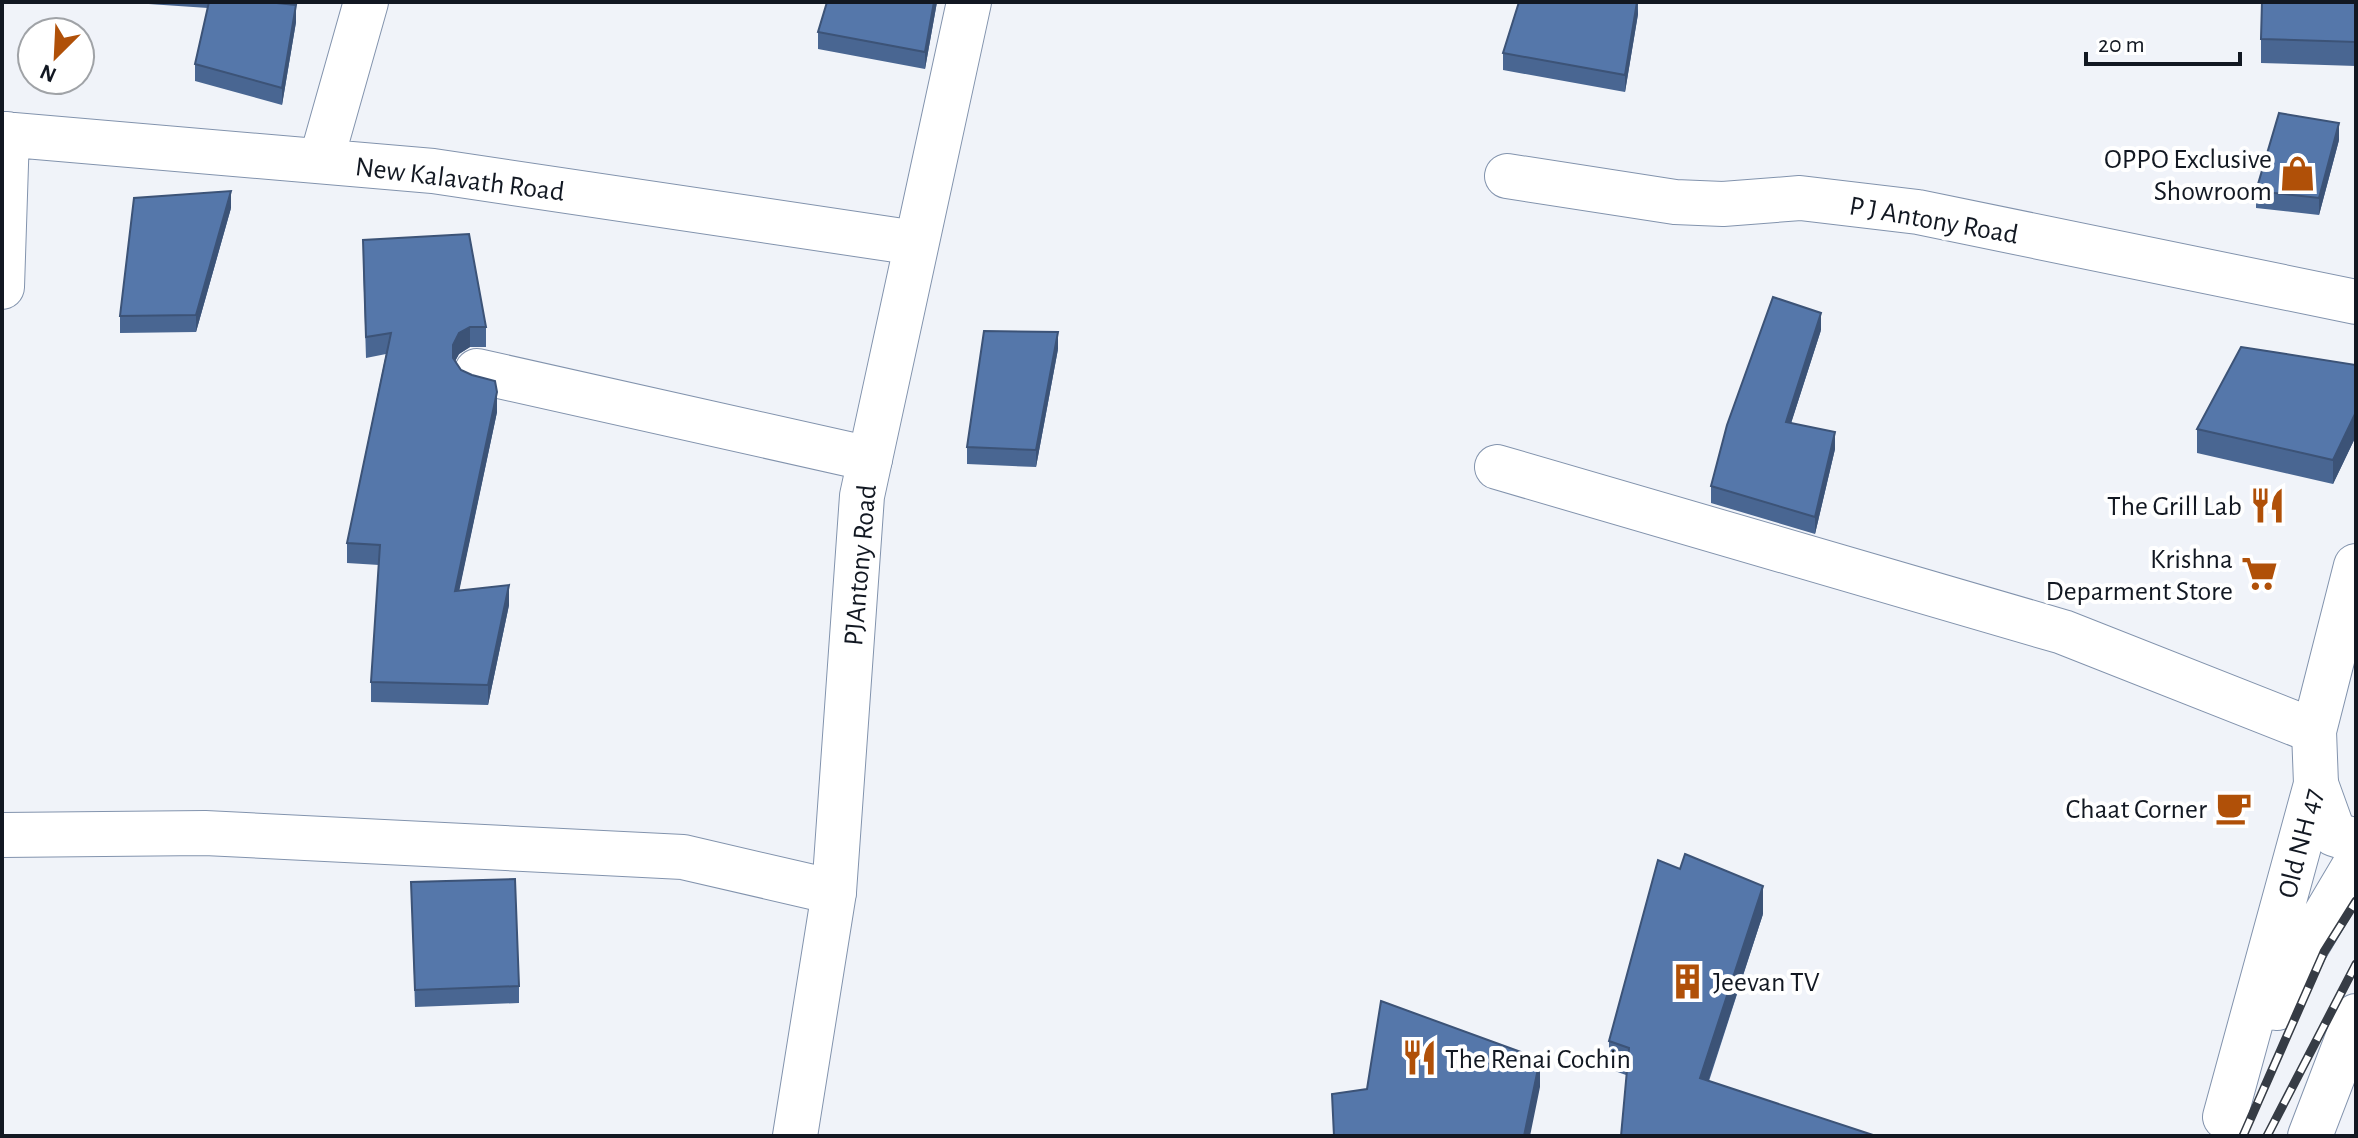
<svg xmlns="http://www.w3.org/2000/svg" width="2358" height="1138" font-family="'Alegreya Sans',sans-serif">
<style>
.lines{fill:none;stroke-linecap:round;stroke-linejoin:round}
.street-casing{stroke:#8293ad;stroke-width:46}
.secondary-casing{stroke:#8293ad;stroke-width:46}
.primary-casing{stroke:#8293ad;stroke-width:46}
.street{stroke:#fff;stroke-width:44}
.secondary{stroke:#fff;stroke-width:44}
.primary{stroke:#fff;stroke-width:44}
.rail-casing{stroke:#363c45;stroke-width:9}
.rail{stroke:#fff;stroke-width:6;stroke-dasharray:18;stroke-linecap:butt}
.wall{fill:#496692}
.shaded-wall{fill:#3c5377}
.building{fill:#57a;stroke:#3c5377;stroke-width:2}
.labels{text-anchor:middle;stroke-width:8;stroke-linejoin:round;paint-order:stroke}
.poi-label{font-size:28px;fill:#121822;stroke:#fff;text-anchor:end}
.street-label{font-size:28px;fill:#121822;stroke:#fff}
</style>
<rect width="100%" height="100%" fill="#f0f3f9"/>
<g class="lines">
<defs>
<path id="street" d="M 2,134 L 433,171 L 916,243
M 321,161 L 366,2
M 1507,176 L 1675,202 L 1723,204 L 1800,198 L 1918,212 L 2356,302
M 2,287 L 7,134
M 477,371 L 870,459
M 1497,467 L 2063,632 L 2314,731
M 2,835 L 205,833 L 683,857 L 834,892"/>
<path id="secondary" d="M 2316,784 L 2334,834 L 2356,841
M 795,1136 L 834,892 L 862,496 L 969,2"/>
<path id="primary" d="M 2277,1008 L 2305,949 L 2356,863
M 2225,1117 L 2316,784 L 2314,731 L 2356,566
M 2310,1136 L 2356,1016"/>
</defs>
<!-- street casing -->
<use href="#street" class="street-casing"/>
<!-- secondary casing -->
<use href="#secondary" class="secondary-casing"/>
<!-- primary casing -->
<use href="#primary" class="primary-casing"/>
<!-- street -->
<use href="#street" class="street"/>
<!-- secondary -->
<use href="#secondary" class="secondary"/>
<!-- primary -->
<use href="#primary" class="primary"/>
<defs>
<path id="rail" d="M 2243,1136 L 2324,952 L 2356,901
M 2267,1136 L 2356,964"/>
</defs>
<!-- rail casing -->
<use href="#rail" class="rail-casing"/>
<!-- rail -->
<use href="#rail" class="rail"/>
</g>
<!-- wall -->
<path class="wall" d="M 119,2 L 267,2 L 296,22 L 282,105 L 195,81 L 195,64 L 208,8 Z
M 937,2 L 925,69 L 818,49 L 818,32 Z
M 1638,2 L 1638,14 L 1625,92 L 1503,70 L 1503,53 Z
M 2356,2 L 2356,66 L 2261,63 L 2261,39 Z
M 2339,140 L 2319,215 L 2256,208 L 2256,191 Z
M 231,208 L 196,332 L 120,333 L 120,316 Z
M 363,260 L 486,327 L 486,347 L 470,347 L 459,354 L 455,361 L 461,370 L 497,412 L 459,590 L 509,605 L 488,705 L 371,702 L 371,682 L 379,565 L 347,563 L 347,543 L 386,354 L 366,358 Z
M 1821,330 L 1791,423 L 1835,449 L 1815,534 L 1711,503 L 1711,486 Z
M 1058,349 L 1036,467 L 967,464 L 967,447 Z
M 2356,365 L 2356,436 L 2333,484 L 2197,453 L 2197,429 Z
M 411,882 L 519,986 L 519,1003 L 415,1007 Z
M 1763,914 L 1709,1081 L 1626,1075 L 1609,1069 L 1609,1041 Z"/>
<!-- shaded-wall -->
<path class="shaded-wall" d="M 934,2 L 937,2 L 925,69 L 925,52 Z
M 1637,2 L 1638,14 L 1625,92 L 1625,75 Z
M 296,5 L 296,22 L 282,105 L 282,88 Z
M 2339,123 L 2339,140 L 2319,215 L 2319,198 Z
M 231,191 L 231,208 L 196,332 L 196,315 Z
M 1821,313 L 1821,330 L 1786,439 L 1786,422 Z
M 470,327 L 470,347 L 459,354 L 453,365 L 453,345 L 459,333 Z
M 1058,332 L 1058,349 L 1036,467 L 1036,450 Z
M 497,392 L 497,412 L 455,611 L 455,591 Z
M 2356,412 L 2356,436 L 2333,484 L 2333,460 Z
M 1835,432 L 1835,449 L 1815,534 L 1815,517 Z
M 509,585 L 509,605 L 488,705 L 488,685 Z
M 1763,886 L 1763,914 L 1700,1106 L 1700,1078 Z
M 1540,1059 L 1540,1087 L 1530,1136 L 1524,1136 Z"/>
<!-- building -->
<path class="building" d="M 209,2 L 267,2 L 296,5 L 282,88 L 195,64 Z
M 827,2 L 934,2 L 925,52 L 818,32 Z
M 1519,2 L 1637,2 L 1625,75 L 1503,53 Z
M 2262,2 L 2356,2 L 2356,42 L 2261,39 Z
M 2279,113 L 2339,123 L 2319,198 L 2256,191 Z
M 231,191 L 196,315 L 120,316 L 134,198 Z
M 469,234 L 486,327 L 470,327 L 459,333 L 453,345 L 453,358 L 461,370 L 472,375 L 495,381 L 497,392 L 455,591 L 509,585 L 488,685 L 371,682 L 380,545 L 347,543 L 391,333 L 366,337 L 363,240 Z
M 1773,297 L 1821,313 L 1786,422 L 1835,432 L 1815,517 L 1711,486 L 1727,425 Z
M 984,331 L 1058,332 L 1036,450 L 967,447 Z
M 2241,347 L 2356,365 L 2356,412 L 2333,460 L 2197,429 Z
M 1685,854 L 1763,886 L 1700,1078 L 1876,1136 L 1621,1136 L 1629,1048 L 1609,1041 L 1658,860 L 1680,869 Z
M 515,879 L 519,986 L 415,990 L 411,882 Z
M 1381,1001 L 1540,1059 L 1524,1136 L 1334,1136 L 1332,1094 L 1367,1089 Z"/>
<!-- icons -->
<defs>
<symbol id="shop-bare" viewBox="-9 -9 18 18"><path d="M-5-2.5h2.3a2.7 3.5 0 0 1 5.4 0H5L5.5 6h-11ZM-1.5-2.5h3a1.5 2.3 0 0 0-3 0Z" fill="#b05008" stroke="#fff" stroke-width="2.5" paint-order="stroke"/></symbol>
<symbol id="restaurant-bare" viewBox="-9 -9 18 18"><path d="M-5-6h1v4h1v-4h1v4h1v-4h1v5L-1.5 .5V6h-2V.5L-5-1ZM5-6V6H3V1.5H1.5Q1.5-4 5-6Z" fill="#b05008" stroke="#fff" stroke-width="2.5" paint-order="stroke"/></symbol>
<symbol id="supermarket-bare" viewBox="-9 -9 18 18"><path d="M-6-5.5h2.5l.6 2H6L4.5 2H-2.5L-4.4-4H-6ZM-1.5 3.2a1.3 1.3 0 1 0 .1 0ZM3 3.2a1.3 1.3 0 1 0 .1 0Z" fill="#b05008" stroke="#fff" stroke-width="2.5" paint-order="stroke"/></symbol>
<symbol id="cafe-bare" viewBox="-9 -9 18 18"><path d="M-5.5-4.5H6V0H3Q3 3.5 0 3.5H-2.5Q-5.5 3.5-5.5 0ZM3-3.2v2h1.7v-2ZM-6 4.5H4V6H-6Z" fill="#b05008" stroke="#fff" stroke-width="2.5" paint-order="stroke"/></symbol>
<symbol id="building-bare" viewBox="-9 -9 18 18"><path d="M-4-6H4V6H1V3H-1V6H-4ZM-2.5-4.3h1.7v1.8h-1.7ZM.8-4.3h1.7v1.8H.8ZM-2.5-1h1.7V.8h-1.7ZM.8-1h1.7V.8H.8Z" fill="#b05008" stroke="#fff" stroke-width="2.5" paint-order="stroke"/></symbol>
</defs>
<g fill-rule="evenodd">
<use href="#shop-bare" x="2272" y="148" width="51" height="51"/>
<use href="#restaurant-bare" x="2242" y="480" width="51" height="51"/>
<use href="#supermarket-bare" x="2234" y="548" width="51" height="51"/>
<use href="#cafe-bare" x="2208" y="782" width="51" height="51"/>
<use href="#building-bare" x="1662" y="956" width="51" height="51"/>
<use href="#restaurant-bare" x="1394" y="1032" width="51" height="51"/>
</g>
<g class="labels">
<!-- poi labels -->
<g class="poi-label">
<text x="2272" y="168">OPPO Exclusive<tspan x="2272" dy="32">Showroom</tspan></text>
<text x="2242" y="515">The Grill Lab</text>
<text x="2233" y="568">Krishna<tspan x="2233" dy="32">Deparment Store</tspan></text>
<text x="2207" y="818">Chaat Corner</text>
<text x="1713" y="991" text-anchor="start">Jeevan TV</text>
<text x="1445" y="1068" text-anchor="start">The Renai Cochin</text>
</g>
<!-- street labels -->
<g class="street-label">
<text transform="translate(460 178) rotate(7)" y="10">New Kalavath Road</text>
<text transform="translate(1934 219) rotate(10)" y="10">P J Antony Road</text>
<text transform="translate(859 565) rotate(-85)" y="10">PJAntony Road</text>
<text transform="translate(2299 843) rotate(-76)" y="10">Old NH 47</text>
</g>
</g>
<!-- border -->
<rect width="2358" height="1138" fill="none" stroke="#121822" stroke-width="8"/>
<!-- north arrow -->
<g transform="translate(56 56) rotate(204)"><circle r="38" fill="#ffffff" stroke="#a0a3a7" stroke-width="2"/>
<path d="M0-6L14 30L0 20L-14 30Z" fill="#b05008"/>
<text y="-12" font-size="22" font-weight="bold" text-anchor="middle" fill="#121822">N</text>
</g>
<!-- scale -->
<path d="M2086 52v12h154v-12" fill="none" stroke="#121822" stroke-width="4"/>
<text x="2098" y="52" font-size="24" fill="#121822" stroke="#ffffff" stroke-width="6" paint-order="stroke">20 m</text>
</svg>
